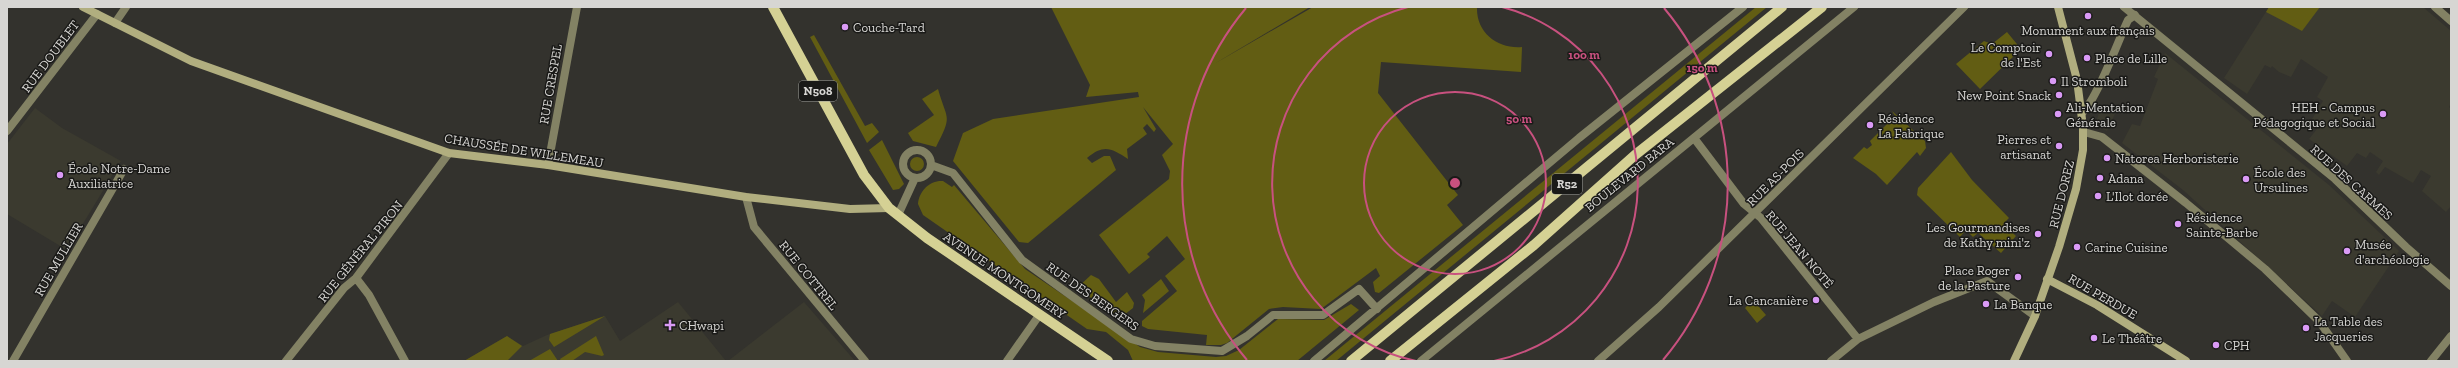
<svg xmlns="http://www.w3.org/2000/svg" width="2458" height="368" font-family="'Zilla Slab',serif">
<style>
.built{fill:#3b3a2f}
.green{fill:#625d13}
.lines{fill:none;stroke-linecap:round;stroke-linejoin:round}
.street{stroke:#838264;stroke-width:8}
.secondary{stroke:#b1ae7f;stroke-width:8}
.primary{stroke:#d5d194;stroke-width:10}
.ring{fill:none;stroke:#c8517f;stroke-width:2}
.poi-dot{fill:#da9af6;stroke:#1a1a18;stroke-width:1.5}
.labels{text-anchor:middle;stroke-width:3;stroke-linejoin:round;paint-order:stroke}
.shield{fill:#1a1a18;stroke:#9e9e9b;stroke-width:1}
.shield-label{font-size:12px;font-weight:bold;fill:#d7d6d3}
.poi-label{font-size:13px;fill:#d7d6d3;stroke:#1a1a18;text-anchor:start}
.street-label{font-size:13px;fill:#d7d6d3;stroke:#1a1a18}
.centre{fill:#c8517f;stroke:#1a1a18;stroke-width:2}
.ring-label{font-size:12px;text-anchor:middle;font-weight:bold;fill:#c8517f;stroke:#1a1a18;stroke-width:3;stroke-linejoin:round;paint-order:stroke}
</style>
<rect width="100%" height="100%" fill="#33322d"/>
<!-- built -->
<path class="built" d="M 2269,7 L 2423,7 L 2451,31 L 2451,104 L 2449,107 L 2451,109 L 2451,206 L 2446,212 L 2422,191 L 2431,176 L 2421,170 L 2413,183 L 2385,167 L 2379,175 L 2376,172 L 2383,161 L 2370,152 L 2366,158 L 2357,153 L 2347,166 L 2309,139 L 2321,124 L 2312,119 L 2323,101 L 2317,97 L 2328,77 L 2301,59 L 2291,77 L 2279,72 L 2272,66 L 2271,68 L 2265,65 L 2247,94 L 2224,78 Z
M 2165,53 L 2329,185 L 2399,251 L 2355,317 L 2332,301 L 2322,316 L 2183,190 L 2122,143 L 2132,124 L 2140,126 L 2158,79 L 2154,77 Z
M 2101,107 L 2115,114 L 2107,131 L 2095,125 Z
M 35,108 L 62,128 L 121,161 L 67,250 L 7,214 L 7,144 Z
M 678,302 L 726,361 L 464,361 L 507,336 L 523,346 L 547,335 L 605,316 L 620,341 Z
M 804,302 L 855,361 L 728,361 Z"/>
<!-- green -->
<path class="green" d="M 1051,7 L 1310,7 L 1214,64 L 1313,7 L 1477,7 C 1476,33 1498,49 1522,47 L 1521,72 L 1381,62 L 1378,93 L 1458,195 L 1447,205 L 1463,225 L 1379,293 L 1375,292 L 1373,282 L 1380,276 L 1376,268 L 1321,309 L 1283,307 L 1269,309 L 1227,343 L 1221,345 L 1206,345 L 1207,335 L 1148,329 L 1142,326 L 1142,321 L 1177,291 L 1165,276 L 1185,259 L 1167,236 L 1147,254 L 1150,257 L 1129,274 L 1099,235 L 1169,179 L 1170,171 L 1162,155 L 1173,144 L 1143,107 L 1156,129 L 1154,132 L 1147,124 L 1143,128 L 1147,134 L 1127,149 L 1128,159 C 1111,148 1104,144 1087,158 L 1092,163 L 1104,156 L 1110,156 L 1116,170 L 1028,243 L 1019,242 L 953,161 L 963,133 L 993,119 L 1139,97 L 1138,92 L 1086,97 L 1090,85 Z
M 1756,7 L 1767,7 L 1336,361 L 1324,361 Z
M 2269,7 L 2320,7 L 2302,31 L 2266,12 Z
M 2007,32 L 2021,49 L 1980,89 L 1956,64 L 1984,41 L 1992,44 Z
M 814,35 L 865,126 L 872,123 L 879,132 L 867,143 L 810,37 Z
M 938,89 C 947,121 953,114 936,147 L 913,141 L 908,133 L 934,115 L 922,99 Z
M 1892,111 L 1925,141 L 1926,148 L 1920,156 L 1917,152 L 1887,185 L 1876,174 L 1853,158 L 1864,147 L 1867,149 L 1872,145 L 1870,141 L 1895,116 Z
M 882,140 L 904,184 L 899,189 L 893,190 L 869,150 Z
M 1951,152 L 1972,180 L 2009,218 L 2003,224 L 2016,236 L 2001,253 L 1978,233 L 1973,237 L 1966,230 L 1960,237 L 1917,195 L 1918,188 Z
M910 164a7 7 0 1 1 14 0a7 7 0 1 1-14 0Z
M 943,181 L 952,187 L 954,185 L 1025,269 L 1140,347 L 1158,352 L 1216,357 L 1226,356 L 1239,350 L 1278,319 L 1324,320 L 1351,304 L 1359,310 L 1297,361 L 1133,361 L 1128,350 L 1106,332 L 1087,329 L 923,215 L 918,204 C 919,191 930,180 943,181 Z
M 1091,275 L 1099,279 L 1116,302 L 1127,292 L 1134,303 L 1133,308 L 1120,318 L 1077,288 Z
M 1161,279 L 1169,291 L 1143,313 L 1145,300 L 1142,295 Z
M 1753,300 L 1766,315 L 1757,323 L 1745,308 Z
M 605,316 L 554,347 L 549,340 L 550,334 Z
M 507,336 L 522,346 L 507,361 L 464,361 Z
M 596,336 L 604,355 L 602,356 L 585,352 L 572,361 L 561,361 L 560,359 Z
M 550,349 L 558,361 L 529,361 Z"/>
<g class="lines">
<!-- street -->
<path class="street" d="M 2124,7 L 2335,179 L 2406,247 L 2451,286
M 2435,7 L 2451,21
M 115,23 L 126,7
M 2082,113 C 2097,99 2118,41 2128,20 L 2135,15
M 7,131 L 97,14
M 2084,132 L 2102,137 L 2186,203 L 2265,269 L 2319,321 L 2347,361
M 1694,138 L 1744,204 L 1761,218 L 1858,339
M903 164a14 14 0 1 1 28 0a14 14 0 1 1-28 0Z
M 548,165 L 577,7
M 931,165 L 953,173 L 1022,260 L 1131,339 L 1155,346 L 1222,351 L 1247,336 L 1273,315 L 1323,315 L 1359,289 L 1377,309
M 746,197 L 754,227 L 865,361
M 898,215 L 915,178
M 356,278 L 369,295 L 405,361
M 13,361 L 124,169
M 286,361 L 344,288 L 356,278 L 449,153
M 1007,361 L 1040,314
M 1314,361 L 1579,138 L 1743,7
M 1421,361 L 1854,7
M 1598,361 L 1659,307 L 1964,7
M 1831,361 L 1858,339 L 1934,302 L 1987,281 L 2035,316
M 2431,361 L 2451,336"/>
<!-- secondary -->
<path class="secondary" d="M 83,7 L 191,61 L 449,153 L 548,165 L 746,197 L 850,209 L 889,208
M 2047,279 L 2097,305 L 2186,361
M 2014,361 L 2035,316 L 2059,247 L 2076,189 L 2083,150 L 2083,127 L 2077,80 L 2058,7"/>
<!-- primary -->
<path class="primary" d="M 773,7 L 864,175 L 889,208 L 927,238 L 1108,361
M 1351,361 L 1782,7
M 1390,361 L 1534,245 L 1635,155 L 1822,7"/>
</g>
<!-- distance rings -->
<g class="ring">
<circle cx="1455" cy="183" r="91"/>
<path d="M1416 361A182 182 0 0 1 1408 7M1502 7A182 182 0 0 1 1494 361"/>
<path d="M1247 360A273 273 0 0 1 1246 8M1664 8A273 273 0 0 1 1663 360"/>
</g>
<!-- markers -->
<g class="poi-dot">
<circle cx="2088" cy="16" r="4"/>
<circle cx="845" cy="27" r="4"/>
<circle cx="2049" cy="54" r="4"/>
<circle cx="2087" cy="58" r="4"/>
<circle cx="2053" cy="81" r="4"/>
<circle cx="2059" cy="95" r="4"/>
<circle cx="2058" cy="114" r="4"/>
<circle cx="2383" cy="114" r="4"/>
<circle cx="1870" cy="125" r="4"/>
<circle cx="2059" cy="146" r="4"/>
<circle cx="2107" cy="158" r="4"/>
<circle cx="60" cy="175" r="4"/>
<circle cx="2100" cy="178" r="4"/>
<circle cx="2246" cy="179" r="4"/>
<circle cx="2098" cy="196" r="4"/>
<circle cx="2178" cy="224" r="4"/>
<circle cx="2038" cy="234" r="4"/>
<circle cx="2077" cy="247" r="4"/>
<circle cx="2347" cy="251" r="4"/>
<circle cx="2018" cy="277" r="4"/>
<circle cx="1816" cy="300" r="4"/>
<circle cx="1986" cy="304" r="4"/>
<path d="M668 319h4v4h4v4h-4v4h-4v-4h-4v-4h4z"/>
<circle cx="2306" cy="328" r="4"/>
<circle cx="2094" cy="338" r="4"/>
<circle cx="2216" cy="345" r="4"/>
</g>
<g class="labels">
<!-- shield labels -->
<g class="shield">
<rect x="799" y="81" width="38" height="20" rx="3"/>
<rect x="1552" y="174" width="30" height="20" rx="3"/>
</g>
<g class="shield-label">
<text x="818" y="95">N508</text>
<text x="1567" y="188">R52</text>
</g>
<!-- poi labels -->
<g class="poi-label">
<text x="853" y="32">Couche-Tard</text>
<text x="2088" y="35" text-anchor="middle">Monument aux français</text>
<text x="2041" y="52" text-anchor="end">Le Comptoir<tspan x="2041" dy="15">de l'Est</tspan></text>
<text x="2095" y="63">Place de Lille</text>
<text x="2061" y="86">Il Stromboli</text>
<text x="2051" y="100" text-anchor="end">New Point Snack</text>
<text x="2066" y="112">Ali-Mentation<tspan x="2066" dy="15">Générale</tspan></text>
<text x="2375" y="112" text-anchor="end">HEH - Campus<tspan x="2375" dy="15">Pédagogique et Social</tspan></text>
<text x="1878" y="123">Résidence<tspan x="1878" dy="15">La Fabrique</tspan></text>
<text x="2051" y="144" text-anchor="end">Pierres et<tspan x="2051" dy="15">artisanat</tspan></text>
<text x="2115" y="163">Natorea Herboristerie</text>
<text x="68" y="173">École Notre-Dame<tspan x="68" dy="15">Auxiliatrice</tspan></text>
<text x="2254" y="177">École des<tspan x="2254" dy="15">Ursulines</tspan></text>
<text x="2108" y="183">Adana</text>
<text x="2106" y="201">L'Ilot dorée</text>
<text x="2186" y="222">Résidence<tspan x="2186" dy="15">Sainte-Barbe</tspan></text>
<text x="2030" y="232" text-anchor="end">Les Gourmandises<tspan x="2030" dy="15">de Kathy mini'z</tspan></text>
<text x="2355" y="249">Musée<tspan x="2355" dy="15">d'archéologie</tspan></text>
<text x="2085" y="252">Carine Cuisine</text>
<text x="2010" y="275" text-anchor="end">Place Roger<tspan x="2010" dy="15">de la Pasture</tspan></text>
<text x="1808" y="305" text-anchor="end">La Cancanière</text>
<text x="1994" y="309">La Banque</text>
<text x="2314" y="326">La Table des<tspan x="2314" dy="15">Jacqueries</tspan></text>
<text x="679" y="330">CHwapi</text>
<text x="2102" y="343">Le Théâtre</text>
<text x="2224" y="350">CPH</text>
</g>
<!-- street labels -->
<g class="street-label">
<text transform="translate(50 56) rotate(-53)" y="5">RUE DOUBLET</text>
<text transform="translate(550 84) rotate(-80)" y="5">RUE CRESPEL</text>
<text transform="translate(524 150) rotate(9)" y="5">CHAUSSÉE DE WILLEMEAU</text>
<text transform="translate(1629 174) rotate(-39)" y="5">BOULEVARD BARA</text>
<text transform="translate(1775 177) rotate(-45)" y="5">RUE AS-POIS</text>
<text transform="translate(2352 182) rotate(42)" y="5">RUE DES CARMES</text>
<text transform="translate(2061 194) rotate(-76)" y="5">RUE DOREZ</text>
<text transform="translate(1800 249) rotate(50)" y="5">RUE JEAN NOTÉ</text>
<text transform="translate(360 251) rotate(-51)" y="5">RUE GÉNÉRAL PIRON</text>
<text transform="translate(58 259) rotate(-60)" y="5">RUE MULLIER</text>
<text transform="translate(809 275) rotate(51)" y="5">RUE COTTREL</text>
<text transform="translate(1005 275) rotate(34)" y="5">AVENUE MONTGOMERY</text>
<text transform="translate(1093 296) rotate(35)" y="5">RUE DES BERGERS</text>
<text transform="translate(2103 296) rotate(30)" y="5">RUE PERDUE</text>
</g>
</g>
<circle cx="1455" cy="183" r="6" class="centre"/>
<g class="ring-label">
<text x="1584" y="59">100 m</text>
<text x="1702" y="72">150 m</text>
<text x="1519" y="123">50 m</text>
</g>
<!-- border -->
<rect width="2458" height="368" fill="none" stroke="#d7d6d3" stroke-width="16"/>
</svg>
